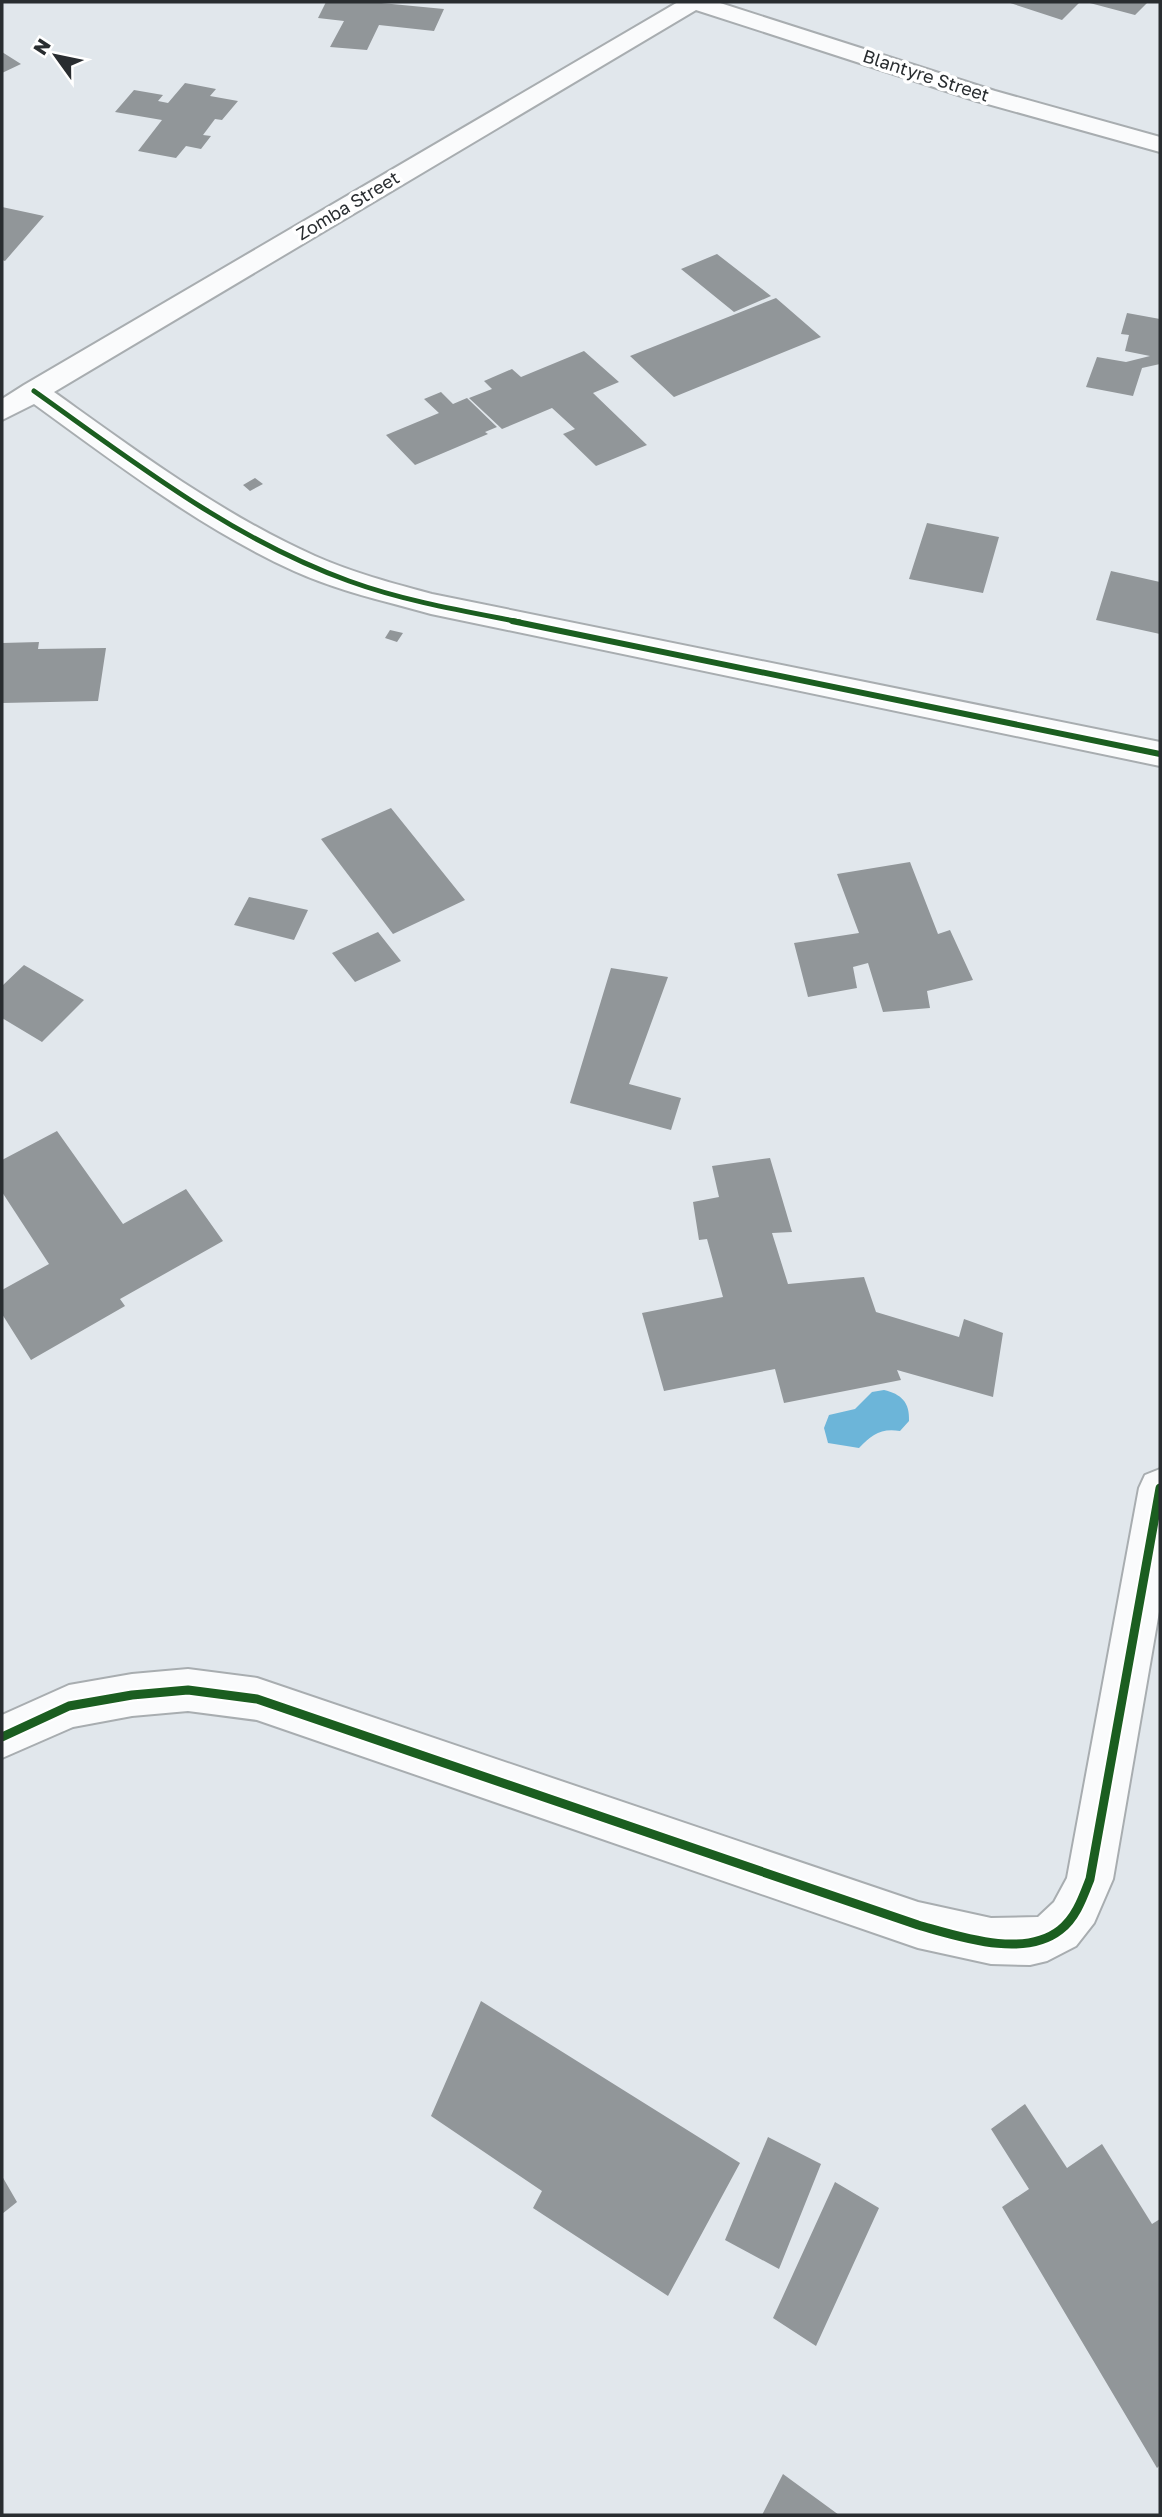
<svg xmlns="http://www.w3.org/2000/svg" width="1162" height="2517" font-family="'Golos Text',sans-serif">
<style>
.water{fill:#6cb5d9}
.building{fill:#919699}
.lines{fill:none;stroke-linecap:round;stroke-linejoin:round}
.minor-casing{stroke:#a8adb0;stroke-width:4}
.minor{fill:#fafbfc;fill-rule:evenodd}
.cycleway-far2-casing{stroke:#fff;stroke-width:8}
.cycleway-far1-casing{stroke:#fff;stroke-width:10}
.cycleway-casing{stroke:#fff;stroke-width:13}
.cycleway-far2{stroke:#1b5e20;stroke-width:5}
.cycleway-far1{stroke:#1b5e20;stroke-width:6}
.cycleway{stroke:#1b5e20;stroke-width:9}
.labels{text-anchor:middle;stroke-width:7;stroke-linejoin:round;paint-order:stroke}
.far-street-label{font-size:18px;fill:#292d30;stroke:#fff}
</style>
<rect width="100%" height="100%" fill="#e1e7ec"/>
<!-- water -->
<path class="water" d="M 884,1390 C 901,1394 910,1402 909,1421 L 900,1431 C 880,1428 872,1435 859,1448 L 828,1443 L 824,1428 L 829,1415 L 855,1409 L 872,1392 Z"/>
<!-- building -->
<path class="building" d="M 326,2 L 371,2 L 444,9 L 434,31 L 379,25 L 367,50 L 330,47 L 344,21 L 318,18 Z
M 1007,2 L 1080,2 L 1062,20 Z
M 1086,2 L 1148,2 L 1135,15 Z
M 2,52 L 21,64 L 2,73 Z
M 185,83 L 216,89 L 210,96 L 238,101 L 222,120 L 215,119 L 203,135 L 211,136 L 201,149 L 186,146 L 176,158 L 138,151 L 162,120 L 115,112 L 134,90 L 163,95 L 158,101 L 168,103 Z
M 2,207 L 44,216 L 5,261 L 2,260 Z
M 717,254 L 771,296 L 734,312 L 681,269 Z
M 776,298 L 821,337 L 674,397 L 630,356 Z
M 1127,313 L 1160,319 L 1160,364 L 1142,368 L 1133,396 L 1086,387 L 1097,357 L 1126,362 L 1150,356 L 1125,351 L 1129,335 L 1121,334 Z
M 584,351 L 619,382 L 593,393 L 647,445 L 596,466 L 563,434 L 575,429 L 552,408 L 502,429 L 469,398 L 492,389 L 484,381 L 512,369 L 521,377 Z
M 441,392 L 453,404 L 467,398 L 497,427 L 485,432 L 488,434 L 415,465 L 386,435 L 439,413 L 424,399 Z
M 255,478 L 263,484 L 250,491 L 243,485 Z
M 927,523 L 999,537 L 983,593 L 909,579 Z
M 1111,571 L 1160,582 L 1160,634 L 1096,620 Z
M 390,630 L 403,633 L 397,642 L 385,638 Z
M 39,642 L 38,649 L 106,648 L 98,701 L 2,703 L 2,643 Z
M 391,808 L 465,900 L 393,934 L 321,839 Z
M 910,862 L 938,934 L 950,930 L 973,980 L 927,991 L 930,1008 L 883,1012 L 868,963 L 853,967 L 857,988 L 808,997 L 794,943 L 859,933 L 837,874 Z
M 249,897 L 308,910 L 294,940 L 234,925 Z
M 378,932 L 401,961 L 355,982 L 332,953 Z
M 24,965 L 84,1000 L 42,1042 L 2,1018 L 2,986 Z
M 611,968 L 668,977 L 629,1084 L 681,1098 L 671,1130 L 570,1103 Z
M 57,1131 L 123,1224 L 186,1189 L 223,1241 L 120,1299 L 125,1306 L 31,1360 L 2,1314 L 2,1290 L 49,1264 L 2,1192 L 2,1160 Z
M 770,1158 L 792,1232 L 772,1233 L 788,1284 L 864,1277 L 876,1312 L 959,1337 L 964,1319 L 1003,1333 L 993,1397 L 897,1370 L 901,1380 L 784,1403 L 775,1369 L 664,1391 L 642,1313 L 723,1297 L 707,1239 L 699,1240 L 693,1202 L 719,1197 L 712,1166 Z
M 481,2001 L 740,2163 L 668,2296 L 533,2208 L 542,2191 L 431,2116 Z
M 1025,2104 L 1067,2168 L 1102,2144 L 1152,2224 L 1160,2219 L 1160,2465 L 1157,2468 L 1002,2207 L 1029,2189 L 991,2129 Z
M 768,2137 L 821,2164 L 779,2269 L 725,2240 Z
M 2,2176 L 17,2202 L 2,2214 Z
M 835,2182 L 879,2208 L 816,2346 L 773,2318 Z
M 783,2474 L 839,2515 L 762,2515 Z"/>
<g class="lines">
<defs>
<path id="minor" d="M 678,2 L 717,2 L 995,91 L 1160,137 L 1160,152 L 977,101 L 696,10 L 54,392 C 138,452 221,514 315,556 C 353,573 392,583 432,594 L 1160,742 L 1160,766 L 431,614 C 385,601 338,591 294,571 C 200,528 117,464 34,404 L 2,420 L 2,399 L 24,385 Z
M 1160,1469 L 1160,1606 L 1113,1879 L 1094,1923 L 1076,1946 L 1047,1961 L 1030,1965 L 991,1964 L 918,1948 L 257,1720 L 188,1711 L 132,1716 L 73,1727 L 2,1758 L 2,1715 L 69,1685 L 132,1674 L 188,1669 L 257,1678 L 918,1902 L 991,1918 L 1038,1917 L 1054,1902 L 1067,1878 L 1139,1488 L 1145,1475 Z"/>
</defs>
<!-- minor casing -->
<use href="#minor" class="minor-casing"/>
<!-- minor -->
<use href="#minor" class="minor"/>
<defs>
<path id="cycleway-far2" d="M 34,391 C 134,462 232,539 349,581 C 404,601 463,611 520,622"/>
<path id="cycleway-far1" d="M 512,621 L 1160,754"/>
<path id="cycleway" d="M 2,1737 L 69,1706 L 132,1695 L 188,1690 L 257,1699 L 918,1925 C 958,1936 1023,1959 1060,1930 C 1076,1918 1083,1897 1090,1879 L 1160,1488"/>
</defs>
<!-- cycleway-far2 casing -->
<use href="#cycleway-far2" class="cycleway-far2-casing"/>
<!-- cycleway-far1 casing -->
<use href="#cycleway-far1" class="cycleway-far1-casing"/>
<!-- cycleway casing -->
<use href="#cycleway" class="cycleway-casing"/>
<!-- cycleway-far2 -->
<use href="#cycleway-far2" class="cycleway-far2"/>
<!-- cycleway-far1 -->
<use href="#cycleway-far1" class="cycleway-far1"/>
<!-- cycleway -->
<use href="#cycleway" class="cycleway"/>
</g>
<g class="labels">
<!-- far-street labels -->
<g class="far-street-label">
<text transform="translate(926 76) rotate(18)" y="6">Blantyre Street</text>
<text transform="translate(348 206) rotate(-31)" y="6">Zomba Street</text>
</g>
</g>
<!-- border -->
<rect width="1162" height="2517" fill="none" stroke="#292d30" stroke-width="7"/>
<!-- north arrow -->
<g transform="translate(56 56) rotate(303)" stroke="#ffffff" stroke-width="5" paint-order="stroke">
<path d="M0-5L12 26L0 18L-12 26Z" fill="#292d30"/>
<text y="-10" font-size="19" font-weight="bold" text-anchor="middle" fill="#292d30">N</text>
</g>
</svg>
